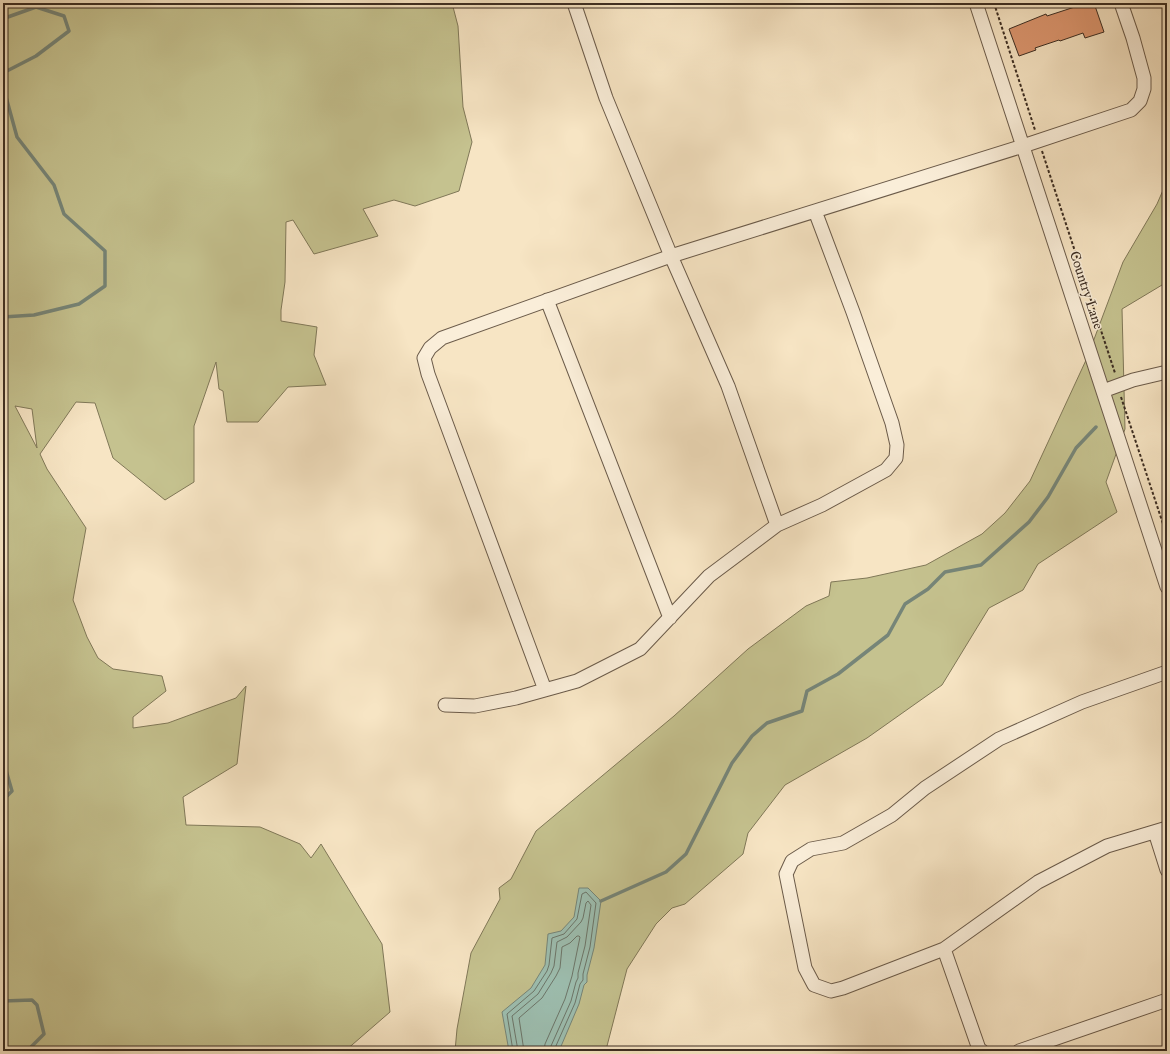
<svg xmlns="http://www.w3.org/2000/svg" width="1170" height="1054" font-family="'IM FELL Great Primer',serif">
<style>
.green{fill:#c5c28f;stroke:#807858;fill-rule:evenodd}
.water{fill:#9dbfb1;stroke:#768578}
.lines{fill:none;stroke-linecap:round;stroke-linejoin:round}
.shore{stroke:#6c766a;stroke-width:1}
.stream{stroke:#768578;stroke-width:3.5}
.building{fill:#dc966f;stroke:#3c2d22}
.minor-casing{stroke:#6b5b4a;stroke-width:15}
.path{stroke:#3c2d22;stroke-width:2;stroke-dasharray:3 2;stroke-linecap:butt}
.minor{stroke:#faeed9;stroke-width:13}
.labels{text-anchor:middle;stroke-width:3;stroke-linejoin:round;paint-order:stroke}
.street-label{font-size:14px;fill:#3c2d22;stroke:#faeed9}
</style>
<rect width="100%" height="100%" fill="#f7e5c4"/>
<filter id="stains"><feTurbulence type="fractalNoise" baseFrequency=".005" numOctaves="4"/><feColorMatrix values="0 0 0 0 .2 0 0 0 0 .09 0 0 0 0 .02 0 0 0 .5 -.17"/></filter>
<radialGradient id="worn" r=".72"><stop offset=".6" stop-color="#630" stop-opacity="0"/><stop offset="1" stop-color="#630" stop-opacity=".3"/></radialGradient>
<!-- green -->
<path class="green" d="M 3,3 L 452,3 L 458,26 L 463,107 L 472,142 L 459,191 L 415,206 L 394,200 L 363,209 L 378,236 L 314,254 L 293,220 L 286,222 L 285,282 L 281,310 L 281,321 L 317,327 L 314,355 L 326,385 L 288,387 L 258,422 L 227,422 L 223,391 L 219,389 L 216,362 L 194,426 L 194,482 L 165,500 L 113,458 L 95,403 L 76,402 L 40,454 L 47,469 L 86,528 L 73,600 L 87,637 L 98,658 L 113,669 L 162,676 L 166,691 L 133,717 L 133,728 L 168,723 L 236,698 L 246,686 L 237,764 L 183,797 L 186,825 L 260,827 L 300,844 L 311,858 L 321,844 L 382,944 L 390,1012 L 345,1051 L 3,1051 ZM 15,406 L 32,409 L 37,448 Z
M 1167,181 L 1167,282 L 1122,309 L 1125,429 L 1106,482 L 1117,512 L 1038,564 L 1023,590 L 989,608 L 942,685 L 867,738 L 785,785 L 748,833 L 743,854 L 685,904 L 672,908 L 656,924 L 627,969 L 607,1046 L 609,1051 L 455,1051 L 457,1029 L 471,953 L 500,899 L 499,888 L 511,879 L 536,831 L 674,716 L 748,649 L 806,606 L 829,596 L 831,582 L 867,578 L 926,565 L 982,534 L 1005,513 L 1030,481 L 1087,358 L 1123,262 L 1157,204 Z"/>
<!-- water -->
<path class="water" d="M 579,888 L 588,888 L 601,901 L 594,948 L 587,975 L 587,982 L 584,985 L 579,1004 L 559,1051 L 509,1051 L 502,1012 L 531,988 L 545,965 L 548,934 L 561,931 L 574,917 Z"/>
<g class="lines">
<!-- shore -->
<path class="shore" d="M 513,1051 L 507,1014 L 534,991 L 547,971 L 549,965 L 552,938 L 564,934 L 577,919 L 582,894 L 586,892 L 596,903 L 590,947 L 583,974 L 583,980 L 580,984 L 575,1003 L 555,1048 L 555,1051
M 518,1051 L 512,1016 L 538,994 L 551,973 L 554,966 L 557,942 L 567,937 L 581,922 L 583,918 L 586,903 L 588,901 L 591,905 L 585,946 L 578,973 L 578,978 L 576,982 L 571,1001 L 551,1046 L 550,1051
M 524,1051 L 519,1018 L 542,998 L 556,976 L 560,968 L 562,947 L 570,943 L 577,936 L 579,936 L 580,937 L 572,976 L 565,999 L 545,1044 L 544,1051"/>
<!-- stream -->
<path class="stream" d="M 3,18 L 5,18 L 36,7 L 64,16 L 69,31 L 36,56 L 3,73
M 3,86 L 17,137 L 54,185 L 64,214 L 105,251 L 105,286 L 79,304 L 34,315 L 3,317
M 3,760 L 12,791 L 3,800
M 601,901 L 666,872 L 686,854 L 732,763 L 752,736 L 767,723 L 802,711 L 807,691 L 838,674 L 888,635 L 905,604 L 928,589 L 945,572 L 981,565 L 1029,522 L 1048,497 L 1076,448 L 1096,427
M 3,1001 L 32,1000 L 37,1005 L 44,1034 L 27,1051"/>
</g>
<!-- building -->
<path class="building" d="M 1087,3 L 1094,3 L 1104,32 L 1085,38 L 1083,33 L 1060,41 L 1059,40 L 1035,48 L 1036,50 L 1019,56 L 1009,29 L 1046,14 L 1047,16 Z"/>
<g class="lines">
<defs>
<path id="minor" d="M 574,3 L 606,98 L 671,256 L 728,386 L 777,525
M 976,3 L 1167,587
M 547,300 L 670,618
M 1103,391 L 1133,380 L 1167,372
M 545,690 L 428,374 L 424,358 L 430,348 L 442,338 L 671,256 L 1023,146 L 1131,110 L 1140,101 L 1144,89 L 1144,78 L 1133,38 L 1121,3
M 445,705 L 475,706 L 516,698 L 577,681 L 640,649 L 709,576 L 777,525 L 822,505 L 886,470 L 896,458 L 897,445 L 892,423 L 853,312 L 815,211
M 1155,832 L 1167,870
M 944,949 L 843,988 L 831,991 L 814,985 L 805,968 L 786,874 L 792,861 L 811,849 L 843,843 L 892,815 L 925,788 L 999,739 L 1082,702 L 1167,672
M 982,1051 L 979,1049 L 944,949 L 1038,882 L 1107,846 L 1167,828
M 1019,1051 L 1167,1000"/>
</defs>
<!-- minor casing -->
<use href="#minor" class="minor-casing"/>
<!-- path -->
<path class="path" d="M 994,3 L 1035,130
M 1042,151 L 1115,373
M 1121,397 L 1167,536"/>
<!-- minor -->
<use href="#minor" class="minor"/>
</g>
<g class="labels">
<!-- street labels -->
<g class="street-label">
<text transform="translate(1087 290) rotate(72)" y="5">Country Lane</text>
</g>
</g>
<!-- margin -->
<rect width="1170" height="1054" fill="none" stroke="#f7e5c4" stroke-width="16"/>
<rect x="4" y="4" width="1162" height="1046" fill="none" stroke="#3c2d22" stroke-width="2"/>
<rect x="8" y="8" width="1154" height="1038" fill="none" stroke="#3c2d22"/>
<rect width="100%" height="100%" filter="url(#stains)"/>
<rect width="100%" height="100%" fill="url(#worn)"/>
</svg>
